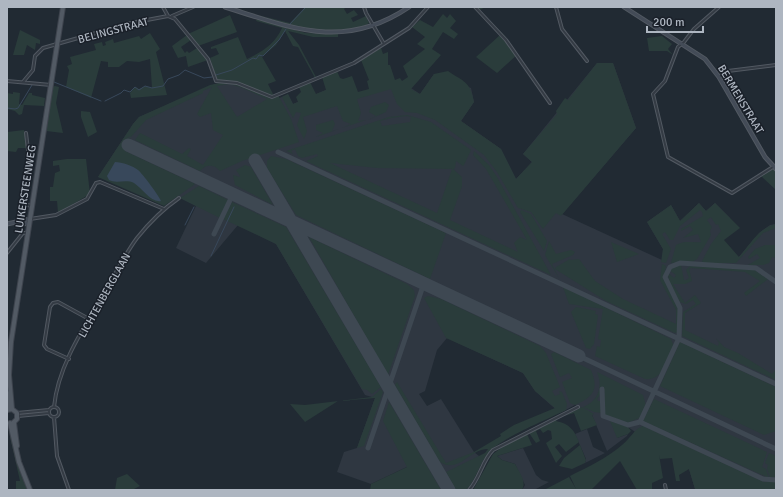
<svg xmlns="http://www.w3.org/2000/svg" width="783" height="497" font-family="Signika,sans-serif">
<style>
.airport{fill:#2f3741}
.green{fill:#2a3c3b;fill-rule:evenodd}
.water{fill:#38485b}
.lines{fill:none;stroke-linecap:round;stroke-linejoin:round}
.stream{stroke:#38485b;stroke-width:1}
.taxiway{stroke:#3e4852;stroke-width:5}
.runway{stroke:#3e4852;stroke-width:13}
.street-casing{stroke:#525962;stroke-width:4}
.secondary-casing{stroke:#525962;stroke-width:5}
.primary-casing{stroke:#3e444e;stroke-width:6}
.street{stroke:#343b44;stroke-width:2}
.secondary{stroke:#434b57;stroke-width:3}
.primary{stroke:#525a64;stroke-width:4}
.labels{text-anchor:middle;stroke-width:3;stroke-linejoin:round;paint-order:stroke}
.street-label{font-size:11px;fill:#aeb6c1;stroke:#1a2029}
</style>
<rect width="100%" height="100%" fill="#212a33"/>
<!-- airport -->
<path class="airport" d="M 597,63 L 613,63 L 636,128 L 562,214 L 662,260 L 663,249 L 647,222 L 671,205 L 680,221 L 699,203 L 706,211 L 715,203 L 730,218 L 710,251 L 738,258 L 759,233 L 770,225 L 776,224 L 776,490 L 695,489 L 689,469 L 628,427 L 617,438 L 628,434 L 627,436 L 607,451 L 592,415 L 575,405 L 560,413 L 535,391 L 523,373 L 447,338 L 437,350 L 425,391 L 419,394 L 427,406 L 441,399 L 474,452 L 479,456 L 473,480 L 469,487 L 466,490 L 425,490 L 411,465 L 371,484 L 337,472 L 344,452 L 357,448 L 375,398 L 365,395 L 276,244 L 238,225 L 206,263 L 176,248 L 196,206 L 176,196 L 170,200 L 98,177 L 133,124 L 139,117 L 215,84 L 224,82 L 240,85 L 275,100 L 288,94 L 293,104 L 328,89 L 332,101 L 392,83 L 408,86 L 420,94 L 434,74 L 471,88 L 474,102 L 461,121 L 501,149 L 516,179 L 532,162 L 523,154 Z
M 587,429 L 593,447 L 605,453 L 585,463 L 586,459 L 575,434 Z
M 523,448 L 536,475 L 542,480 L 549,482 L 534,490 L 522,490 L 525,485 L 515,464 L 502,460 L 497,456 Z"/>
<!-- green -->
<path class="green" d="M 305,7 L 346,7 L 344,9 L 347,14 L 354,10 L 358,15 L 351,18 L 353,22 L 366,16 L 369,23 C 365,26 360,27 354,28 C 321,35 289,25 258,15 L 290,23 Z
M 473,7 L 486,7 L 479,10 L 505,36 L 517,55 L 497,73 L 476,57 L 500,35 Z
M 443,14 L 447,18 L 450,14 L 456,21 L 450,28 L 458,34 L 454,39 L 443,32 L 432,49 L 441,55 L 411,89 L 420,94 L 434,74 L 448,71 C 464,82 470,81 474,102 L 461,121 L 501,149 L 516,179 L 532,162 L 523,154 L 557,114 L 556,111 L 565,98 L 568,100 L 597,63 L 613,63 L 636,128 L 561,216 L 556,213 L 543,229 L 531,212 L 518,208 L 497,172 L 484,155 L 435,120 L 417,113 L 405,112 L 397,104 L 391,89 L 357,99 L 361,113 L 358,121 L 366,120 L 342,128 L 351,124 L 343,121 L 337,106 L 303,117 L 307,131 L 304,139 L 297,125 L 301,113 L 296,112 L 293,118 L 282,97 L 288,94 L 293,104 L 298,102 L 296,97 L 301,92 L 299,87 L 310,82 L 316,94 L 326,90 L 322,77 L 337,71 L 340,78 L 343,79 L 352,76 L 358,92 L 369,89 L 367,81 L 369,80 L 361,60 L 381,48 L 383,54 L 388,52 L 388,65 L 390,65 L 395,80 L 400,78 L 402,81 L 408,77 L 403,66 L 425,49 L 417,44 L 425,37 L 412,27 L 420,20 L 433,27 Z
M 230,15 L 237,32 L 198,46 L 188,34 Z
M 257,19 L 306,33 L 338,34 L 338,37 L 313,37 L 288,31 L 299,45 L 316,77 L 315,78 L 298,47 L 293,46 L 285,31 L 276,45 L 263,56 L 261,55 L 276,81 L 268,84 L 274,96 L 271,97 L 239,83 L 217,82 L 210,58 L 219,54 L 216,48 L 211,49 L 211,47 L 238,37 L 247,59 C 262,52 275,44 282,28 L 256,21 Z
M 20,30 L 40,40 L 40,44 L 36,43 L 35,50 L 27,45 L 24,55 L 13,55 Z
M 150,33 L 160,49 L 156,52 L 167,95 L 131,98 L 130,93 L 135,87 L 139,89 L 146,86 L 152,88 L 150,59 L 139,62 L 127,61 L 119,67 L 108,67 L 108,62 L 101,61 L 91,98 L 66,87 L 69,70 L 67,66 L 72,64 L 70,57 L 96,50 L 94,44 L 102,42 L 103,46 L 106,45 L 105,42 L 113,39 L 114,43 L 139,36 L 141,39 Z
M 187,35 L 191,40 L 181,47 L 185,53 L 187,51 L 189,53 L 197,48 L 208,60 L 188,67 L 186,56 L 178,58 L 172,46 Z
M 662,36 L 672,44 L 668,49 L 673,55 L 667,51 L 649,51 L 647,38 Z
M 224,82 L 240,85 L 272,99 L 278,95 L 291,119 L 299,142 L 242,161 L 220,171 C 214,164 206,164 200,171 L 135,140 L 140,133 L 182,154 L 189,148 L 191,149 L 187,156 L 203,165 L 223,135 L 213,130 L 211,113 L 200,117 L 197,114 L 212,87 L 203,91 L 203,93 L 146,120 L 131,137 L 127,137 L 131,139 L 125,151 L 195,184 L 164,206 L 98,177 L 133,124 L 139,117 L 210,85 ZM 229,84 L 240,87 L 267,99 L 237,117 L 217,86 Z
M 55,86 L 59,87 L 56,103 L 63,133 L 46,131 L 52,87 Z
M 13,92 L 20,93 L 19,104 L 22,105 L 29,93 L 32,93 L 32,95 L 45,98 L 44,106 L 24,105 L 22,114 L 19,115 L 15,111 L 7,109 L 7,93 L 13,94 Z
M 385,102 L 389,105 L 386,112 L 368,120 L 376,116 L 369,112 L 371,107 Z
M 81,111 L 90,112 L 97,132 L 88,137 L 81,117 Z
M 407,115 L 431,122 L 471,150 L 464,165 L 463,166 L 456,161 L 455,168 L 453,169 L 462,177 L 462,186 L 450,220 L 518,252 L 514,243 L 520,237 L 527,240 L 486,169 L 473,155 L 474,151 L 489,165 L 497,177 L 551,275 L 306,161 L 318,156 L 317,154 L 302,158 L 298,156 L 295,149 L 291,151 L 293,154 L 286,151 L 389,117 ZM 407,116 L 411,117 L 410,122 L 382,126 L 380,121 L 391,118 ZM 330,163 L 377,168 L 452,169 L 437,213 Z
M 333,120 L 335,124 L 332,131 L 339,129 L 316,137 L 323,133 L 316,130 L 316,125 Z
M 24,130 L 28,148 L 18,148 L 16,152 L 7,151 L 7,132 Z
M 271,156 L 286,159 L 446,233 L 430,279 L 296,215 L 267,168 L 267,161 Z
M 67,159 L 86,159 L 90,194 L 58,213 L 57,201 L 50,201 L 50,187 L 53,187 L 55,173 L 60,171 L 59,165 L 53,166 L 53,161 Z
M 245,165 L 251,167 L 273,205 L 235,185 L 233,175 L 240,177 L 240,176 L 236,170 Z
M 772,169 L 776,170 L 776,190 L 761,176 Z
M 199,186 L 228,200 L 220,218 L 180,198 Z
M 232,202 L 286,227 L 381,387 L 372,394 L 367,390 L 362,389 L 276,244 L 223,219 Z
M 699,203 L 706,211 L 715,203 L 740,228 L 724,240 L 739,257 C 749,246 759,227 776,224 L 776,228 L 763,233 L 736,263 L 703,263 L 702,261 L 711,244 L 721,231 L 718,224 L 716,225 L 711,217 L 707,220 L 712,227 L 710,231 L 711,235 L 697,259 L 692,262 L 671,263 L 676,245 C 685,240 692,243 701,242 L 698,234 L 683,238 L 693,230 L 690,226 L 681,231 L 681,229 L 703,216 L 702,212 L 700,210 L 680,226 L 673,240 L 670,240 L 665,232 L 662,234 L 671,249 L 666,263 L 661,262 L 663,249 L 647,222 L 671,205 L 680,221 Z
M 521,210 L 531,214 L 547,241 L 544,251 L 520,212 Z
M 309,237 L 407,284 L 414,290 L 415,296 L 388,375 Z
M 549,241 L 556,254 L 571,250 L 575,252 L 573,255 L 552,264 L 559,278 L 545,255 Z
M 611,242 L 639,254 L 617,262 Z
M 765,245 L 776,245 L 776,258 L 772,257 L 769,263 L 763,265 L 748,265 L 760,258 L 757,254 L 749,259 L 748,257 L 755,249 Z
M 570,259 L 571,260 L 579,259 L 595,281 L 623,299 L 676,324 L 676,310 L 660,280 L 662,264 L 666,266 L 664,279 L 678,308 L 678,332 L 675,333 L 606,301 L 555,269 L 556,267 Z
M 677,265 L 681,265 L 684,280 L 686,280 L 689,278 L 686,270 L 690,266 L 753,269 L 768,279 L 746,296 L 744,293 L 760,281 L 745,272 L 691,268 L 689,269 L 692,281 L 685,284 L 673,284 L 685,303 L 695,295 L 701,303 L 685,313 L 685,330 L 718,346 L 719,343 L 716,338 L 724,347 L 738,353 L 772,374 L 776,370 L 776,380 L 682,336 L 683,312 L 696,304 L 693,300 L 686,304 L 680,302 L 669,283 L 668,273 L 674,278 L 676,275 L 669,270 Z
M 563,287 L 671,339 L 674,347 C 668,360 663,381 645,379 L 595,356 L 597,346 L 600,347 L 601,340 L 598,339 L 603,309 L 569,304 Z
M 428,296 L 441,299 L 540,346 L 546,353 L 560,387 L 552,391 L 555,396 L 560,394 L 559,391 L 562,392 L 567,404 L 566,410 C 548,419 502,438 490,451 C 479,463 477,479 466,490 L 456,490 L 446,472 L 485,453 L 488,449 C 471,448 459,474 440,462 L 395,385 L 397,382 L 446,463 L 474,452 L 501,436 L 500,434 L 514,425 L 555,408 L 535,391 L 523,373 L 446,338 L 424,298 Z
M 576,307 L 596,311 L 595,314 L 598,315 L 594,344 L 590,349 L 586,348 L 571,312 Z
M 680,342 L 776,387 L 776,431 L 764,435 L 660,386 Z
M 554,352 L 591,370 C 599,389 594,397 575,405 L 570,403 L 562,382 L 572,378 L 569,373 L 560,377 L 551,354 Z
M 597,372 L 643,395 L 646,406 L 639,418 L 628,423 L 605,415 L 603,387 L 601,388 L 602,392 L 597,399 L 598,401 L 601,401 L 601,413 L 594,412 L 583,407 C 599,401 603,386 597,372 Z
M 381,389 L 383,392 L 364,446 L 357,448 L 375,398 L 338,401 L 305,422 L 290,404 L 305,405 L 372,397 Z
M 654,399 L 767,452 L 762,467 L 766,469 L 769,478 L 643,421 Z
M 389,402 L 441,490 L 370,490 L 371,484 L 407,467 L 383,421 Z
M 582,407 L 594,414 L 592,415 L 597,425 L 581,431 L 574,413 L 564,416 Z
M 558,418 L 556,421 C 570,424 574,430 579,442 L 566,452 L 559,444 L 555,447 L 562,456 L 556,463 L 546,443 L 552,439 L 551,431 L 548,430 L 543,433 L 540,429 L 536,431 L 540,441 L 536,443 L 529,433 Z
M 610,421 L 628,427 L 631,431 L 628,434 L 617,438 Z
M 643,426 L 764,482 L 776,482 L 776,490 L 695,489 L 689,469 L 679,475 L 680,481 L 676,481 L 672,458 L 660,459 L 659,455 L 663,478 L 652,483 L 652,490 L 637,490 L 620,461 L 591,490 L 544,490 L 569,477 L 576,489 L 570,476 C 588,467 607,458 622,445 C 629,440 635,428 643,426 Z
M 527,434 L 532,445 L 497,456 L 502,460 L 515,464 C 519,472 527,481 522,490 L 473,490 L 493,454 L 505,445 Z
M 10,437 L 11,437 L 27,490 L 16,490 L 16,481 L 20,481 Z
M 580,445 L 586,460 L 585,463 L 572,469 L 559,466 L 564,458 Z
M 769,453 L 776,456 L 776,477 L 770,478 L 767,468 L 768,465 L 765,463 Z
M 127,474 L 140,486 L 132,490 L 115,490 L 117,478 Z"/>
<!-- water -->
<path class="water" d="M 115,162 C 122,162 133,166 138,170 C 142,173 160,197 161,201 C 151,203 142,188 134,183 C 126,179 116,184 109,180 L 107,176 Z"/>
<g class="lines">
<!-- stream -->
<path class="stream" d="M 290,24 L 306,7
M 216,75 L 232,70 L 253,58 L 256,59 L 259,55 L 263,56 L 279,40 L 286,29
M 54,82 L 101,101
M 105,101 L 121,93 L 124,90 L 130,92 L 135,87 L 139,90 L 145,86 L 152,88 L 163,86 L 168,79 L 179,75 L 185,70 L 204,78 L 212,77
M 7,108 L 15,109 L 18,108 L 32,85
M 185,225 L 194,207
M 211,256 L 234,207"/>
<!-- taxiway -->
<path class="taxiway" d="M 278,152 L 776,384
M 214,234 L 233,194
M 579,356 L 776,449
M 602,389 L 603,416 L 628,425 L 640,422 L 679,338 L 680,308 L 665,277 L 670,267 L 680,263 L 756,268 L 776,282
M 640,422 L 763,479 L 776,480
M 368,448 L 424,283"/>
<!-- runway -->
<path class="runway" d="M 128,145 L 579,356
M 255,160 L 449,490"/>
<defs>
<path id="street" d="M 163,7 L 168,16
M 364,7 L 366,13 L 384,44
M 475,7 L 506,40 L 550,103
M 556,7 L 562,29 L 587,61
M 719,7 L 694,29 L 684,42 L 678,47 L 665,81 L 653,94 L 668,157 L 732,193 L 773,167
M 172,16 L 193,7
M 719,77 L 728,71 L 776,65
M 7,81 L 51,85
M 23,82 L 33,70 L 35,56 L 43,48 L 131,23 L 168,16 L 175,19 L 208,59 L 216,81 L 237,83 L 272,97 L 354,63 L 409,28 L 428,7
M 26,133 L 29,158 L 24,202 L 25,204 L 31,206
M 30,219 L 56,215 L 87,199 L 96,183 L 100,182 L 164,209
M 7,253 L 23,233 L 28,233
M 69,359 L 47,349 L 44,345 L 50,307 L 53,303 L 58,302 L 89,319
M49 412a5 5 0 1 1 10 0a5 5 0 1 1-10 0Z
M 54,407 C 58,365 85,326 106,290 C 116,273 125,254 137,238 C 149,223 163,209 179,198
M 17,413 L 49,410
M 18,416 L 49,413
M 54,417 L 57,456 L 69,490
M 665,485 L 666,490
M 469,490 C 480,478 482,461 493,450 L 578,407"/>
<path id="secondary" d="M 225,7 C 292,28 344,51 409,7
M 624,7 L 705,59 L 719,77 L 765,157 L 776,169
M 17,223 L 29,224
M 7,224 L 30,219"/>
<path id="primary" d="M 7,393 L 8,410
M 12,409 L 9,375 L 11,342 L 63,7
M 7,410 L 12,409 L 17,413 L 17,419 L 13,423
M 10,423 L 19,462 L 30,490
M 14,423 L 17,446"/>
</defs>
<!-- street casing -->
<use href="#street" class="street-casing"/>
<!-- secondary casing -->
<use href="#secondary" class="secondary-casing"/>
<!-- primary casing -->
<use href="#primary" class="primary-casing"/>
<!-- street -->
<use href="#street" class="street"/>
<!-- secondary -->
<use href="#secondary" class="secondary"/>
<!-- primary -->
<use href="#primary" class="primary"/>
</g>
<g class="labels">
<!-- street labels -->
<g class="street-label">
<text transform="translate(113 30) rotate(-15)" y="4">BELINGSTRAAT</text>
<text transform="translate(741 99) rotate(59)" y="4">BERMENSTRAAT</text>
<text transform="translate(25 189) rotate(-81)" y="4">LUIKERSTEENWEG</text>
<text transform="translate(104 295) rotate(-61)" y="4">LICHTENBERGLAAN</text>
</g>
</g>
<!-- border -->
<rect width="783" height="497" fill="none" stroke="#aeb6c1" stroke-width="16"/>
<!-- scale -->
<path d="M647 26v6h56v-6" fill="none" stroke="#aeb6c1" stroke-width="2"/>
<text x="653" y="26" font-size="12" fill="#aeb6c1" stroke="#1a2029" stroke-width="3" paint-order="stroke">200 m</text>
</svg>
